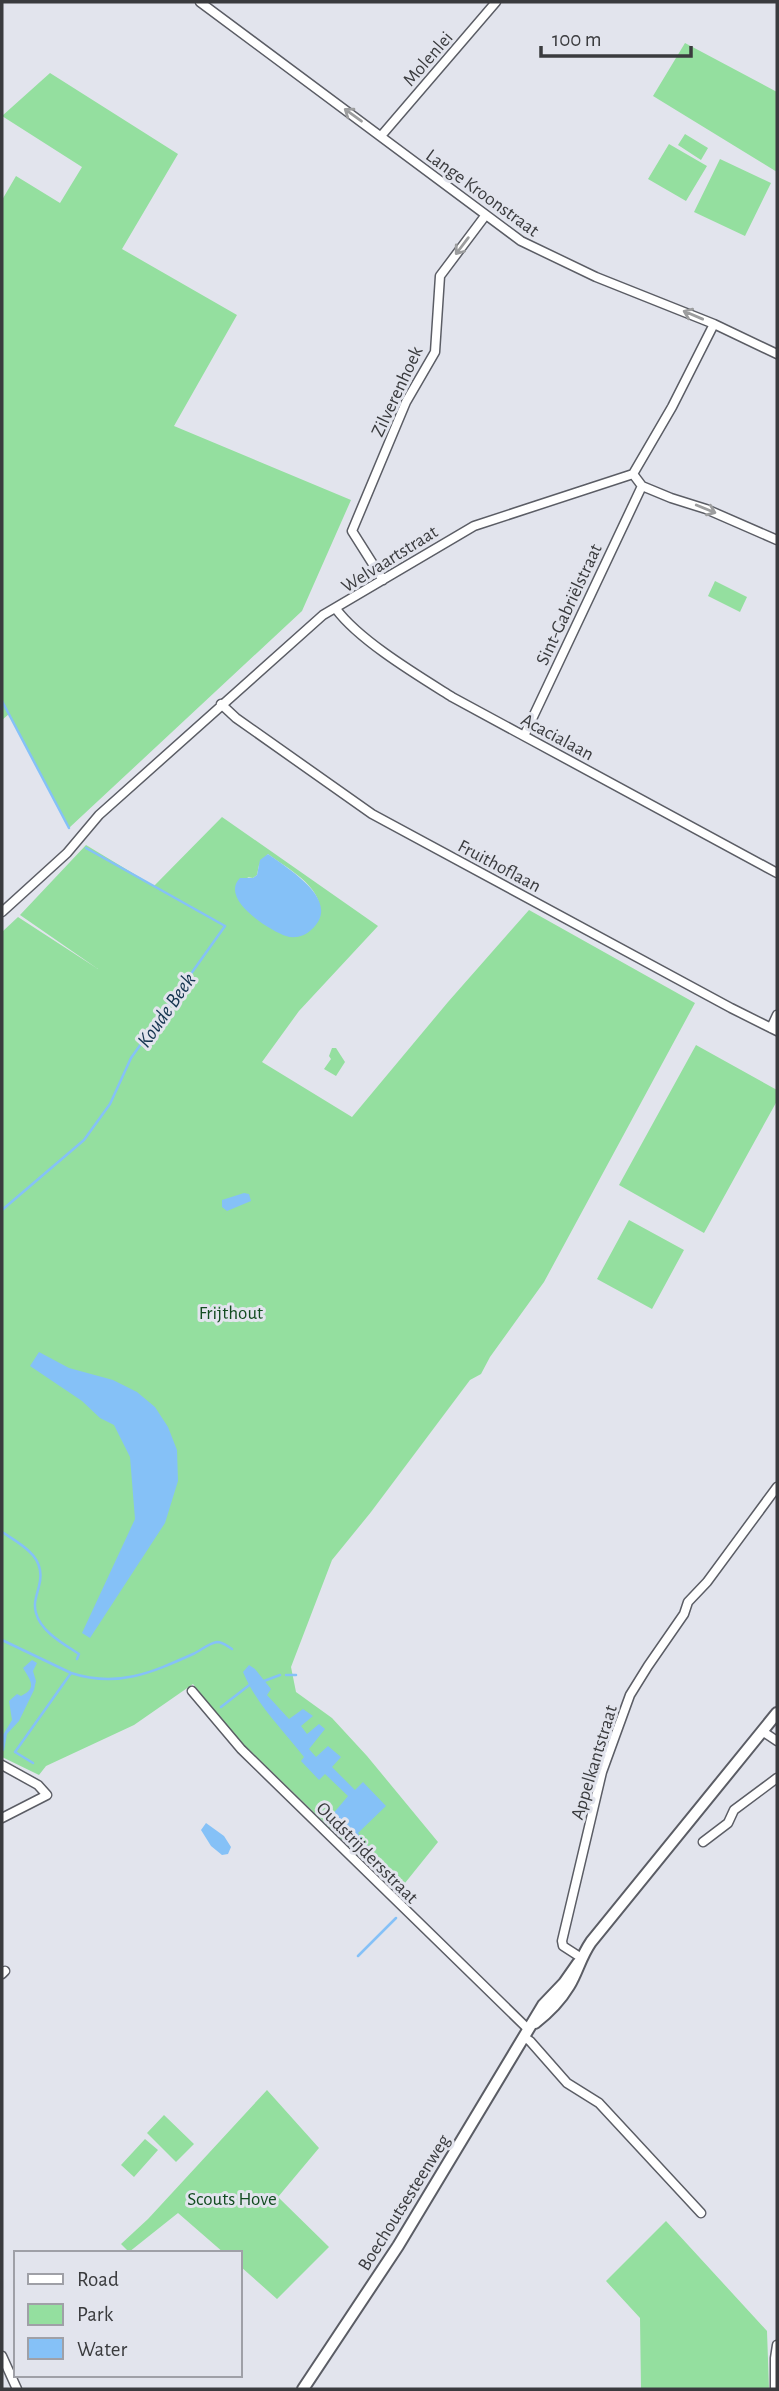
<svg xmlns="http://www.w3.org/2000/svg" width="779" height="2391" font-family="'Alegreya Sans',sans-serif">
<style>
.green{fill:#94df9f;fill-rule:evenodd}
.water{fill:#85c1f7}
.lines{fill:none;stroke-linecap:round;stroke-linejoin:round}
.stream{stroke:#85c1f7;stroke-width:2.5}
.street-casing{stroke:#5b5d65;stroke-width:11}
.secondary-casing{stroke:#5b5d65;stroke-width:14}
.street{stroke:#fff;stroke-width:8}
.secondary{stroke:#fff;stroke-width:10}
.oneway{stroke:#9c9d9e}
.labels{text-anchor:middle;stroke-width:6;stroke-linejoin:round;paint-order:stroke}
.street-label{font-size:19px;fill:#3a3b3e;stroke:#e2e4ed}
.park-label{font-size:19px;fill:#134c21;stroke:#e2e4ed}
.water-label{font-size:21px;font-style:italic;fill:#153550;stroke:#e2e4ed}
</style>
<rect width="100%" height="100%" fill="#e2e4ed"/>
<!-- green -->
<path class="green" d="M 685,43 L 777,92 L 777,172 L 653,96 Z
M 50,73 L 178,154 L 122,249 L 237,315 L 174,426 L 351,500 L 302,611 L 69,828 L 9,714 L 2,720 L 2,200 L 16,176 L 60,203 L 82,167 L 2,116 Z
M 685,134 L 708,148 L 701,160 L 678,145 Z
M 669,144 L 707,166 L 686,201 L 648,179 Z
M 720,159 L 771,183 L 745,236 L 694,212 Z
M 715,581 L 747,597 L 740,612 L 708,596 Z
M 222,817 L 378,926 L 299,1011 L 262,1062 L 352,1117 L 448,1002 L 529,910 L 695,1003 L 544,1282 L 490,1357 L 481,1374 L 470,1380 L 371,1512 L 332,1560 L 291,1667 L 296,1692 L 332,1718 L 367,1756 L 438,1842 L 397,1893 L 234,1735 L 193,1684 L 134,1725 L 46,1766 L 39,1775 L 2,1757 L 2,932 L 18,917 L 98,969 L 20,915 L 86,845 L 154,886 ZM 268,854 C 289,870 327,888 319,919 L 247,877 L 253,878 L 257,875 L 259,865 Z
M 696,1045 L 777,1090 L 777,1101 L 704,1233 L 619,1185 Z
M 332,1048 L 336,1048 L 345,1062 L 336,1076 L 324,1069 L 331,1059 L 329,1056 Z
M 629,1220 L 684,1250 L 652,1309 L 597,1279 Z
M 267,2090 L 319,2148 L 278,2197 L 329,2247 L 277,2299 L 240,2266 L 240,2253 L 224,2253 L 178,2213 L 129,2252 L 121,2244 L 148,2219 Z
M 164,2115 L 194,2144 L 176,2162 L 147,2133 Z
M 145,2139 L 158,2150 L 134,2177 L 121,2165 Z
M 666,2221 L 767,2331 L 769,2389 L 641,2389 L 640,2318 L 606,2281 Z"/>
<!-- water -->
<path class="water" d="M 268,854 C 288,869 344,901 311,930 C 305,936 295,939 286,936 C 269,930 219,899 240,878 L 253,878 L 257,875 L 260,860 Z
M 244,1193 L 249,1194 L 251,1201 L 227,1211 L 222,1207 L 222,1200 Z
M 39,1352 L 69,1368 L 113,1380 L 137,1392 L 155,1407 L 168,1427 L 177,1450 L 178,1481 L 165,1523 L 90,1638 L 82,1633 L 135,1519 L 130,1457 L 114,1425 L 100,1418 L 82,1401 L 30,1366 Z
M 32,1660 L 37,1663 L 33,1671 L 36,1681 L 34,1690 L 19,1721 L 7,1734 L 4,1751 L 2,1750 L 3,1735 L 12,1720 L 9,1701 L 17,1694 L 21,1696 C 38,1688 30,1680 23,1668 Z
M 249,1665 L 255,1669 L 271,1689 L 267,1695 L 289,1719 L 303,1709 L 313,1716 L 301,1726 L 307,1734 L 319,1724 L 325,1729 L 309,1749 L 316,1757 L 328,1746 L 341,1757 L 332,1767 L 355,1790 L 363,1782 L 386,1806 L 358,1833 L 384,1868 L 383,1872 L 378,1872 L 379,1868 L 332,1815 L 348,1796 L 325,1774 L 319,1780 L 301,1761 L 304,1757 C 283,1730 256,1704 243,1672 Z
M 206,1823 L 224,1836 L 231,1847 L 228,1854 L 222,1855 L 211,1846 L 201,1830 Z"/>
<g class="lines">
<!-- stream -->
<path class="stream" d="M 2,701 L 69,828
M 2,1210 L 84,1140 L 110,1104 L 131,1058 L 225,926 L 86,848
M 2,1532 C 22,1545 47,1557 39,1586 C 37,1595 33,1603 36,1613 C 41,1632 64,1644 79,1654 L 77,1659
M 2,1640 L 71,1673
M 286,1675 L 296,1675
M 264,1681 L 280,1675
M 221,1707 L 252,1683
M 33,1763 L 15,1752 L 71,1673 C 117,1688 151,1673 193,1654 C 200,1651 209,1643 217,1642 C 223,1642 227,1646 232,1649
M 358,1956 L 396,1918"/>
<defs>
<path id="street" d="M 200,2 L 521,241 L 596,277 L 714,324 L 777,354
M 381,136 L 496,2
M 633,474 L 672,407 L 714,324
M 633,474 L 642,486 L 671,498 L 706,509 L 777,540
M 383,580 L 352,531 L 406,402 L 435,352 L 440,276 L 485,216
M 336,609 C 360,641 417,675 452,697 L 777,873
M 221,704 L 236,718 L 372,814 L 731,1008 L 777,1031
M 524,736 L 642,486
M 2,912 L 67,853 L 99,815 L 323,615 L 474,526 L 633,474
M 771,1028 L 777,1015
M 192,1691 L 241,1749 L 528,2029
M 762,1731 L 777,1741
M 2,1765 L 38,1785 L 47,1795 L 2,1818
M 703,1842 L 728,1823 L 734,1810 L 777,1778
M 580,1957 L 563,1946 L 562,1941 L 602,1772 L 630,1695 L 648,1666 L 684,1614 L 688,1602 L 707,1582 L 777,1487
M 2,1974 L 5,1971
M 524,2037 L 530,2041 L 567,2083 L 599,2103 L 701,2213
M 2,2356 L 17,2389
M 775,2389 L 775,2358 L 777,2345"/>
<path id="secondary" d="M 535,2023 C 548,2013 560,2001 569,1986 C 578,1971 580,1958 591,1942 L 777,1713
M 303,2389 L 398,2246 L 543,2005 L 564,1983 L 578,1963"/>
</defs>
<!-- street casing -->
<use href="#street" class="street-casing"/>
<!-- secondary casing -->
<use href="#secondary" class="secondary-casing"/>
<!-- street -->
<use href="#street" class="street"/>
<!-- secondary -->
<use href="#secondary" class="secondary"/>
</g>
<!-- one-way arrows -->
<defs><path id="oneway-shaft" d="M-6 0H5M1.5-3L5.5 0L1.5 3" fill="none" stroke-width="1.6" stroke-linecap="round" stroke-linejoin="round" transform="scale(1.75)"/></defs>
<g class="oneway">
<use href="#oneway-shaft" transform="translate(353 115) rotate(-144)"/>
<use href="#oneway-shaft" transform="translate(462 246) rotate(127)"/>
<use href="#oneway-shaft" transform="translate(693 315) rotate(-157)"/>
<use href="#oneway-shaft" transform="translate(706 509) rotate(22)"/>
</g>
<g class="labels">
<!-- street labels -->
<g class="street-label">
<text transform="translate(427 58) rotate(-49)" y="7">Molenlei</text>
<text transform="translate(483 192) rotate(36)" y="7">Lange Kroonstraat</text>
<text transform="translate(396 391) rotate(-65)" y="7">Zilverenhoek</text>
<text transform="translate(389 558) rotate(-32)" y="7">Welvaartstraat</text>
<text transform="translate(568 604) rotate(-65)" y="7">Sint-Gabriëlstraat</text>
<text transform="translate(558 736) rotate(28)" y="7">Acacialaan</text>
<text transform="translate(500 865) rotate(28)" y="7">Fruithoflaan</text>
<text transform="translate(593 1762) rotate(-73)" y="7">Appelkantstraat</text>
<text transform="translate(368 1852) rotate(45)" y="7">Oudstrijdersstraat</text>
<text transform="translate(403 2202) rotate(-58)" y="7">Boechoutsesteenweg</text>
</g>
<!-- park labels -->
<g class="park-label">
<text x="231" y="1319">Frijthout</text>
<text x="232" y="2205">Scouts Hove</text>
</g>
<!-- water labels -->
<g class="water-label">
<text transform="translate(166 1010) rotate(-55)" y="7">Koude Beek</text>
</g>
</g>
<!-- border -->
<rect width="779" height="2391" fill="none" stroke="#3a3b3e" stroke-width="7"/>
<!-- legend -->
<rect x="14" y="2251" width="228" height="126" fill="#e2e4ed" stroke="#9fa0a7" stroke-width="2"/>
<rect x="28" y="2274" width="35" height="10" fill="#ffffff" stroke="#9fa0a7" stroke-width="2"/>
<text x="77" y="2286" font-size="21" fill="#3a3b3e">Road</text>
<rect x="28" y="2304" width="35" height="21" fill="#94df9f" stroke="#9fa0a7" stroke-width="2"/>
<text x="77" y="2321" font-size="21" fill="#3a3b3e">Park</text>
<rect x="28" y="2338" width="35" height="21" fill="#85c1f7" stroke="#9fa0a7" stroke-width="2"/>
<text x="77" y="2356" font-size="21" fill="#3a3b3e">Water</text>
<!-- scale -->
<path d="M541 46v10h150v-10" fill="none" stroke="#3a3b3e" stroke-width="3.5"/>
<text x="552" y="46" font-size="21" fill="#3a3b3e" stroke="#e2e4ed" stroke-width="5" paint-order="stroke">100 m</text>
</svg>
